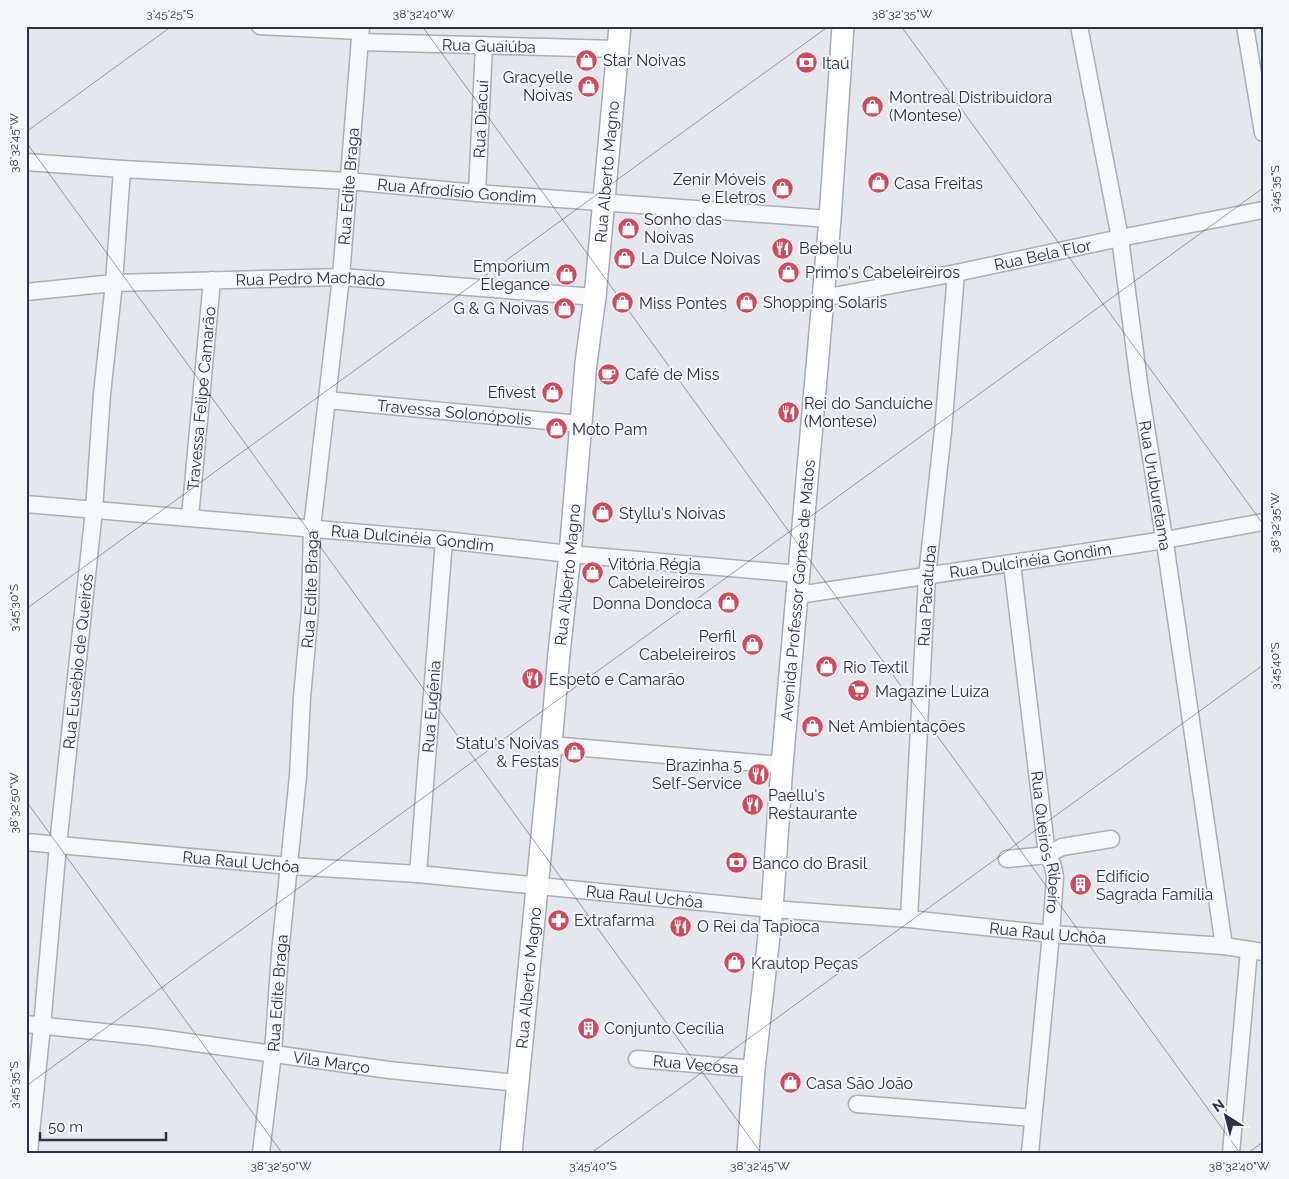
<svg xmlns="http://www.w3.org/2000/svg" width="1289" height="1179" font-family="Raleway,sans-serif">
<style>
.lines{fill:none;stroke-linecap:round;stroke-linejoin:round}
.minor-casing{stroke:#a9aeb7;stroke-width:19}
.major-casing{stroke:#a3abb8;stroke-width:24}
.minor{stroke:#f7f8fa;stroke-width:16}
.major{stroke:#fff;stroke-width:21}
.ticks{fill:none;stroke:#2b3445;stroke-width:1;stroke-opacity:0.45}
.labels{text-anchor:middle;stroke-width:4;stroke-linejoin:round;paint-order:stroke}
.street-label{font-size:16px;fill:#2b3445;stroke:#f4f6f9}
.poi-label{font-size:16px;fill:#2b3445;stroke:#f4f6f9;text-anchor:start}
.neatline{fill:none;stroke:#2b3445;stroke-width:2}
.ticks-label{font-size:12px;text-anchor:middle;fill:#2b3445}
</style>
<rect width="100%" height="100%" fill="#e4e7ec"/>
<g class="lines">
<defs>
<g id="minor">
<path d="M 260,26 L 360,31"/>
<path id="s1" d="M 1079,26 L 1120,238 L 1140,390 L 1166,550 L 1224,946"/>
<path d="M 1245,26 L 1263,133"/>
<path id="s2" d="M 360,42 L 617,49"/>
<path id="s3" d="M 26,162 L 122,169 L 348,181 L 477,193 L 830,219"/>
<path id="s4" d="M 477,193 L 484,45"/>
<path id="s5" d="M 26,292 L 114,283 L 341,277 L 595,297"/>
<path id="s6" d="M 823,298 L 956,273 L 1120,238 L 1263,210"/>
<path id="s7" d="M 327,400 L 580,424"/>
<path id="s8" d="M 26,504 L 444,540 L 570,554 L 799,574"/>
<path id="s9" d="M 190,517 L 212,280"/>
<path id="s10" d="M 1012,564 L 1047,855 L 1053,866 L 1055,877 L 1051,934 L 1030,1153"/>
<path id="s11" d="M 798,595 L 1165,540 L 1263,522"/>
<path d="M 551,745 L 782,765"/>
<path id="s12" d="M 26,842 L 290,866 L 418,874 L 772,909 L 909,919 L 1051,934 L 1224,946 L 1263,952"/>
<path d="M 1007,859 L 1047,855 L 1062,847 L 1111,839"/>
<path id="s13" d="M 418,874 L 444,540"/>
<path id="s14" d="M 909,919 L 927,576 L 943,431 L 956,273"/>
<path id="s15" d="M 26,1024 L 152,1037 L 389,1070 L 518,1083"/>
<path id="s16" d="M 637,1059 L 754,1069"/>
<path d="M 857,1104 L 1033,1118"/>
<path id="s17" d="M 29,1153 L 42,1026 L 58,845 L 94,510 L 102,394 L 114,283 L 122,169"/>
<path id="s18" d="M 261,1153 L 273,1053 L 280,953 L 298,776 L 302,697 L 310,610 L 312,528 L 341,277 L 361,26"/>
<path d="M 1231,1153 L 1249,950"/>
</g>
<g id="major">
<path id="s19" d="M 511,1153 L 551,745 L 559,653 L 570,554 L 586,363 L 595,297 L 620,26"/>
<path id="s20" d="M 748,1153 L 754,1069 L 772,909 L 782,765 L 830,219 L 843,26"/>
</g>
</defs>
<!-- minor casing -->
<use href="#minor" class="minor-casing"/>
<!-- major casing -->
<use href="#major" class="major-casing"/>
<!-- minor -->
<use href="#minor" class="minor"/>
<!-- major -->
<use href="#major" class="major"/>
</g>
<!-- ticks -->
<path class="ticks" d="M 422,26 L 1240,1153M 901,26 L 1263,524M 26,132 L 172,26M 26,142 L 761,1153M 26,609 L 829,26M 26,801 L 282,1153M 26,1086 L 1263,188M 591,1153 L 1263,665M 1248,1153 L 1263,1142"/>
<!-- icons -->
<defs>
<symbol id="shop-disc" viewBox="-11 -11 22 22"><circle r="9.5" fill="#d1495b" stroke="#f4f6f9"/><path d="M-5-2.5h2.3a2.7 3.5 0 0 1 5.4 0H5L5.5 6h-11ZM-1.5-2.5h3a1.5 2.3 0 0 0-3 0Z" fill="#fff"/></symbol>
<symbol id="bank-disc" viewBox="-11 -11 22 22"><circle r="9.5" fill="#d1495b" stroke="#f4f6f9"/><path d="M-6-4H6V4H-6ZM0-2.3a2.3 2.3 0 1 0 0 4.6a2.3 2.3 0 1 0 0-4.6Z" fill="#fff"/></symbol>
<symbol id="restaurant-disc" viewBox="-11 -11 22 22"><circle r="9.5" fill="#d1495b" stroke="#f4f6f9"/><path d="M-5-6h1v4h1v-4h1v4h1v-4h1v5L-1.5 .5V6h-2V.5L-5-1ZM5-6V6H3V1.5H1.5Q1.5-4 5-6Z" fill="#fff"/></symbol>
<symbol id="cafe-disc" viewBox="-11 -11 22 22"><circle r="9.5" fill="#d1495b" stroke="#f4f6f9"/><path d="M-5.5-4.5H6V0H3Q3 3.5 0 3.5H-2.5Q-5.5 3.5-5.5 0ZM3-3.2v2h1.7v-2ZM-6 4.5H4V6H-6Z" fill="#fff"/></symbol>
<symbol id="supermarket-disc" viewBox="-11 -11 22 22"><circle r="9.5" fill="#d1495b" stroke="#f4f6f9"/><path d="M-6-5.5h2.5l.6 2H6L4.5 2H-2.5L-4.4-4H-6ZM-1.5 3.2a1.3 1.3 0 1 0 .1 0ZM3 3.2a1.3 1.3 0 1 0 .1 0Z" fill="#fff"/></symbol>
<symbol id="building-disc" viewBox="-11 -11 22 22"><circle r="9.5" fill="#d1495b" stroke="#f4f6f9"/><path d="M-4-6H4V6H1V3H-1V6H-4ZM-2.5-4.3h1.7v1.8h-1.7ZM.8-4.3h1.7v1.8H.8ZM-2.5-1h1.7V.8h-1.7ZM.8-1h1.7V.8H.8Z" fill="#fff"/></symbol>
<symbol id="pharmacy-disc" viewBox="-11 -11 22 22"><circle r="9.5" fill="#d1495b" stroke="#f4f6f9"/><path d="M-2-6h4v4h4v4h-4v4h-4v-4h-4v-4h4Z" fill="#fff"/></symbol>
</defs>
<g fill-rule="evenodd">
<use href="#shop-disc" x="574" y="48" width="25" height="25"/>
<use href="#bank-disc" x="794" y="50" width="25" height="25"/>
<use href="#shop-disc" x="576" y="74" width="25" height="25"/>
<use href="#shop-disc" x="860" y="94" width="25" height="25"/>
<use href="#shop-disc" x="866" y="170" width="25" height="25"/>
<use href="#shop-disc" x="770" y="176" width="25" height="25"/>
<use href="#shop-disc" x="616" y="216" width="25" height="25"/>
<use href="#restaurant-disc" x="770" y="236" width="25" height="25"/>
<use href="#shop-disc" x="612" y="246" width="25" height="25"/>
<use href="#shop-disc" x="776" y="260" width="25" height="25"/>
<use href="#shop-disc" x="554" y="262" width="25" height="25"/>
<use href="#shop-disc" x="734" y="290" width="25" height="25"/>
<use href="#shop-disc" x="610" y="290" width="25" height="25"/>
<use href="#shop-disc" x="552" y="296" width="25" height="25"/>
<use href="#cafe-disc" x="596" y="362" width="25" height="25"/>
<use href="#shop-disc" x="540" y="380" width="25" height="25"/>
<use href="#restaurant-disc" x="776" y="400" width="25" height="25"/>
<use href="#shop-disc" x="544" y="416" width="25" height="25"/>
<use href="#shop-disc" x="590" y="500" width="25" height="25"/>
<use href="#shop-disc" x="580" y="560" width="25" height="25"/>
<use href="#shop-disc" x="716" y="590" width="25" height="25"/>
<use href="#shop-disc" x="740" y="632" width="25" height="25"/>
<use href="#shop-disc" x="814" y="654" width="25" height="25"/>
<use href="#restaurant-disc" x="520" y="666" width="25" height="25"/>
<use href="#supermarket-disc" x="846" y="678" width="25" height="25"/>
<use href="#shop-disc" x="800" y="714" width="25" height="25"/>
<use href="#shop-disc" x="562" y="740" width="25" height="25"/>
<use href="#restaurant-disc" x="746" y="762" width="25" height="25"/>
<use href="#restaurant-disc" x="740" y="792" width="25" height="25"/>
<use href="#bank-disc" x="724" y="850" width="25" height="25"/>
<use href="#building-disc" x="1068" y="872" width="25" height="25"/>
<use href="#pharmacy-disc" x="546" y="908" width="25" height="25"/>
<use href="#restaurant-disc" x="668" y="914" width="25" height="25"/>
<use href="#shop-disc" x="722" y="950" width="25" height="25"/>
<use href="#building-disc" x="576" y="1016" width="25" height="25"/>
<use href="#shop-disc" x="778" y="1070" width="25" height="25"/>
</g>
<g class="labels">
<!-- street labels -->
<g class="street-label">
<text dy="6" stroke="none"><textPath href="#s2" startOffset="129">Rua Guaiúba</textPath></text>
<text dy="6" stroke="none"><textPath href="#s4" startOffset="74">Rua Diacuí</textPath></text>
<text dy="6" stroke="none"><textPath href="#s19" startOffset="986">Rua Alberto Magno</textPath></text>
<text dy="6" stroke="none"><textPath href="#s18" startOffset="971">Rua Edite Braga</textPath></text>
<text dy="6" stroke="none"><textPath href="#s3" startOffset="432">Rua Afrodísio Gondim</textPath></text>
<text dy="6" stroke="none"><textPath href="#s6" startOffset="224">Rua Bela Flor</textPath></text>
<text dy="6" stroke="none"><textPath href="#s5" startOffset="285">Rua Pedro Machado</textPath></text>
<text dy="6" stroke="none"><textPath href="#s9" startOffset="119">Travessa Felipe Camarão</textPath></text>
<text dy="6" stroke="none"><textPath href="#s7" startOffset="128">Travessa Solonópolis</textPath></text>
<text dy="6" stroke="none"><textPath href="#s1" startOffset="466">Rua Uruburetama</textPath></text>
<text dy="6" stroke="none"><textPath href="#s8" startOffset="388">Rua Dulcinéia Gondim</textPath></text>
<text dy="6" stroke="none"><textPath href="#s11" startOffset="235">Rua Dulcinéia Gondim</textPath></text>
<text dy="6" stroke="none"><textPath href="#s19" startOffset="581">Rua Alberto Magno</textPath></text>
<text dy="6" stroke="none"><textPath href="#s18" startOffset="566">Rua Edite Braga</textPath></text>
<text dy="6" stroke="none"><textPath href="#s20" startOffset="565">Avenida Professor Gomes de Matos</textPath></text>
<text dy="6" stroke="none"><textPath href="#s14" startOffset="324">Rua Pacatuba</textPath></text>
<text dy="6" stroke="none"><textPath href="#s17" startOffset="494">Rua Eusébio de Queirós</textPath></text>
<text dy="6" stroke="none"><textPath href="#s13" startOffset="168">Rua Eugênia</textPath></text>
<text dy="6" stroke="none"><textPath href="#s10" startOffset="281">Rua Queirós Ribeiro</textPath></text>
<text dy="6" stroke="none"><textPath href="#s12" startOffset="216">Rua Raul Uchôa</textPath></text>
<text dy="6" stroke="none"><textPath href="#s12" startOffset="621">Rua Raul Uchôa</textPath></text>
<text dy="6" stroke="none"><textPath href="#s12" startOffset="1026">Rua Raul Uchôa</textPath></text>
<text dy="6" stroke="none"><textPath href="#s19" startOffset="176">Rua Alberto Magno</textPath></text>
<text dy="6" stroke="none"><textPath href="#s18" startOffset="161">Rua Edite Braga</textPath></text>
<text dy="6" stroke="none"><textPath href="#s15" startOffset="308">Vila Março</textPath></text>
<text dy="6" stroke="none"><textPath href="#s16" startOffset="59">Rua Vecosa</textPath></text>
</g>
<!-- poi labels -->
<g class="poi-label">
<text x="603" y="66">Star Noivas</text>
<text x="822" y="69">Itaú</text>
<text x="573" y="83" text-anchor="end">Gracyelle<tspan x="573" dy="18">Noivas</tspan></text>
<text x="889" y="103">Montreal Distribuidora<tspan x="889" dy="18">(Montese)</tspan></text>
<text x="766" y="185" text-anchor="end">Zenir Móveis<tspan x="766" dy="18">e Eletros</tspan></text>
<text x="894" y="189">Casa Freitas</text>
<text x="644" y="225">Sonho das<tspan x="644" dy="18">Noivas</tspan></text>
<text x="799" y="254">Bebelu</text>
<text x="641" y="264">La Dulce Noivas</text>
<text x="550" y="272" text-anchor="end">Emporium<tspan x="550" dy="18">Elegance</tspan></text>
<text x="805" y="278">Primo's Cabeleireiros</text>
<text x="763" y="308">Shopping Solaris</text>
<text x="639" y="309">Miss Pontes</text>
<text x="549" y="314" text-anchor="end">G &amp; G Noivas</text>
<text x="625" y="380">Café de Miss</text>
<text x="536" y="398" text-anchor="end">Efivest</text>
<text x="804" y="409">Rei do Sanduíche<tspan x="804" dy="18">(Montese)</tspan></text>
<text x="572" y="435">Moto Pam</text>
<text x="619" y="519">Styllu's Noivas</text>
<text x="608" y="570">Vitória Régia<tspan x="608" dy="18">Cabeleireiros</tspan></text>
<text x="712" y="609" text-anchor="end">Donna Dondoca</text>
<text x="736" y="642" text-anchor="end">Perfil<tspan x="736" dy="18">Cabeleireiros</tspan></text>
<text x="843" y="673">Rio Textil</text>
<text x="549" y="685">Espeto e Camarão</text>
<text x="875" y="697">Magazine Luiza</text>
<text x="828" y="732">Net Ambientações</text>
<text x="559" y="749" text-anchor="end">Statu's Noivas<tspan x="559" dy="18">&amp; Festas</tspan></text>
<text x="742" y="771" text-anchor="end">Brazinha 5<tspan x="742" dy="18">Self-Service</tspan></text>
<text x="768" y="801">Paellu's<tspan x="768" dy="18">Restaurante</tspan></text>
<text x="752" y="869">Banco do Brasil</text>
<text x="1096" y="882">Edifício<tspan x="1096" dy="18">Sagrada Família</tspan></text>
<text x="574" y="926">Extrafarma</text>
<text x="697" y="932">O Rei da Tapioca</text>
<text x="751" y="969">Krautop Peças</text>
<text x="604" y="1034">Conjunto Cecília</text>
<text x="806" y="1089">Casa São João</text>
</g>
</g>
<!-- border -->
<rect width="1289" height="1179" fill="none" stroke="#f4f6f9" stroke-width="55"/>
<!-- north arrow -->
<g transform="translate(1226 1116) rotate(324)" stroke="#f4f6f9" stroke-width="4" paint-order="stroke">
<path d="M0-4L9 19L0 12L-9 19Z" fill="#2b3445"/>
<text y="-8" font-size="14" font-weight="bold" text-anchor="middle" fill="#2b3445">N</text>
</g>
<!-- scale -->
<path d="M40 1132v8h126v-8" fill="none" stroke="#2b3445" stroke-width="2.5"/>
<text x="48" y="1132" font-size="15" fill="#2b3445" stroke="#f4f6f9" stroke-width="4" paint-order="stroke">50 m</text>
<rect x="28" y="28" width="1234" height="1124" class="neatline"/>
<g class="ticks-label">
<text x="170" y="18">3°45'25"S</text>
<text x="423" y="18">38°32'40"W</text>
<text x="902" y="18">38°32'35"W</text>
<text transform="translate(14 143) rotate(-90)" y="4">38°32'45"W</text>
<text transform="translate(1275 189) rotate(-90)" y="4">3°45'35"S</text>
<text transform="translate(1275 523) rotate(-90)" y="4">38°32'35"W</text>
<text transform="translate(14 608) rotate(-90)" y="4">3°45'30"S</text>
<text transform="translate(1275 666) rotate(-90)" y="4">3°45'40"S</text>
<text transform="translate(14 803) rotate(-90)" y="4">38°32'50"W</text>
<text transform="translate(14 1085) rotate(-90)" y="4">3°45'35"S</text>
<text x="281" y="1170">38°32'50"W</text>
<text x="593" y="1170">3°45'40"S</text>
<text x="760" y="1170">38°32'45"W</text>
<text x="1239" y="1170">38°32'40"W</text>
</g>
</svg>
